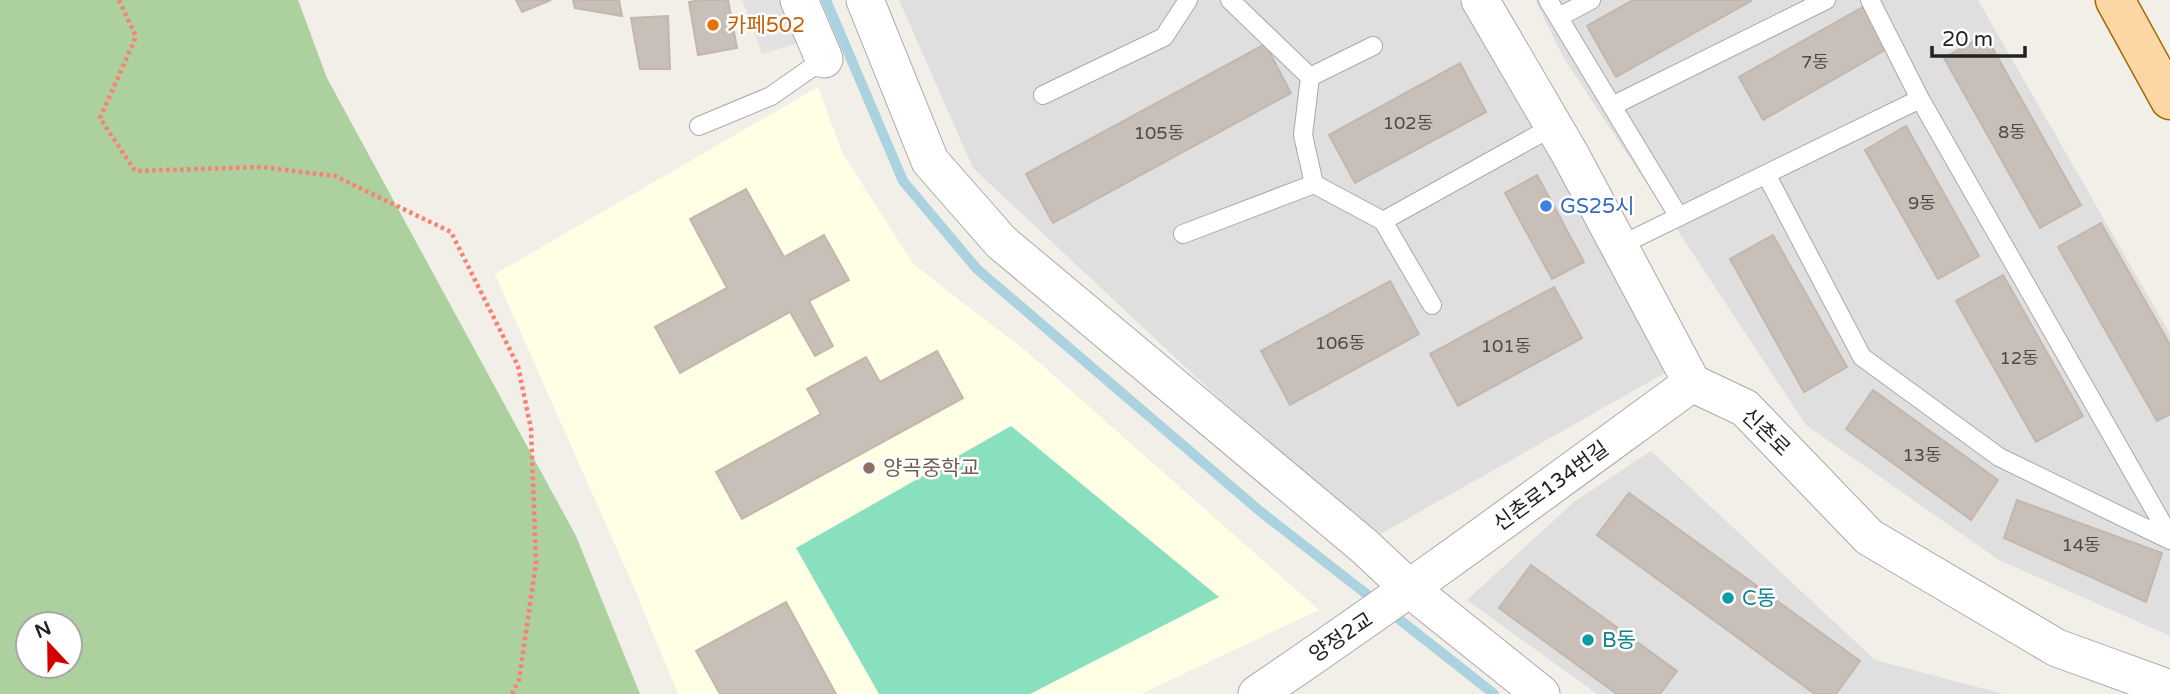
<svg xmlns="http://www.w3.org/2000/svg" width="2170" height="694" font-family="'Varela Round','Noto Sans KR',sans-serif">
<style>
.residential{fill:#e0dfdf}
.education{fill:#ffffe5}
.forest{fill:#add19e;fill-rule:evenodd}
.pitch{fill:#88e0be}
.parking{fill:#e2e2e2}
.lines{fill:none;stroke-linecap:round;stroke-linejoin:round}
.stream{stroke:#aad3df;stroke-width:10}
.building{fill:#c7bfb8;stroke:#c4b6ab;stroke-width:2}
.lane-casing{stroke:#a9a9a9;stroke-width:20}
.street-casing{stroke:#a9a9a9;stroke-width:39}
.primary-casing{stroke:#a06b00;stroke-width:41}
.path{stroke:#fa8072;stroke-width:4.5;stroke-dasharray:3.5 3.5;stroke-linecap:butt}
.lane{stroke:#fff;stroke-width:18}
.street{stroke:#fff;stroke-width:37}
.primary{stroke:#fcd6a4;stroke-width:38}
.food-dot{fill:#e8710a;stroke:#fff;stroke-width:2.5}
.shop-dot{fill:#3f7fe0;stroke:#fff;stroke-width:2.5}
.education-dot{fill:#8d6e63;stroke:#fff;stroke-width:2.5}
.culture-dot{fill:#0f9aa8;stroke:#fff;stroke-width:2.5}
.labels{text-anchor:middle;stroke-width:5;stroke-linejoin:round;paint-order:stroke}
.number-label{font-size:18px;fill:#4b4948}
.food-label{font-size:21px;fill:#c56008;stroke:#fff;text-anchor:start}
.shop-label{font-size:21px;fill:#366cbe;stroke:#fff;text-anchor:start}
.street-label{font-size:21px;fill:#222;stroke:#fff}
.education-label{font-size:21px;fill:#785e54;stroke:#fff;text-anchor:start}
.culture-label{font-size:21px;fill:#0d838f;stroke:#fff;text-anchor:start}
</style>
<rect width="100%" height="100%" fill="#f2efe9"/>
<!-- residential -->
<path class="residential" d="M 899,0 L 1461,0 L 1672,369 L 1370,540 L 973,168 Z
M 1535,0 L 1978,0 L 2170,334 L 2170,636 L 1999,560 L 1806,425 L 1563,57 Z
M 1651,451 L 1875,660 L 2004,694 L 1597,694 L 1467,600 L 1574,502 Z"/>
<!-- education -->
<path class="education" d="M 818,87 L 843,154 L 914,265 L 1026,351 L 1319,610 L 1141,694 L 678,694 L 633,585 L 495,274 Z"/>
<!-- forest -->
<path class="forest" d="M 0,0 L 298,0 L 327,78 L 576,536 L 640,694 L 0,694 ZM 28,624 L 70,624 L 70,666 L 28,666 Z"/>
<!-- pitch -->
<path class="pitch" d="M 1011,426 L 1219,597 L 1030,694 L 879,694 L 796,548 Z"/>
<!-- parking -->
<path class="parking" d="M 742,0 L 788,0 L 805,41 L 762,54 Z"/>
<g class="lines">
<!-- stream -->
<path class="stream" d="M 826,0 L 903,181 L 977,269 L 1261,512 L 1378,603
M 1390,612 L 1494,694"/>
</g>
<!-- building -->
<path class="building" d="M 516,0 L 551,0 L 522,12 Z
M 573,0 L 619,0 L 622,16 L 575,8 Z
M 701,0 L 728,0 L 737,48 L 698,55 L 689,2 Z
M 1633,0 L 1751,0 L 1751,1 L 1616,77 L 1587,26 Z
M 1868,4 L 1892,46 L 1763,120 L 1739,77 Z
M 668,16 L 670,69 L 640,69 L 631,18 Z
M 1985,35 L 2081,205 L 2040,228 L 1944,58 Z
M 1265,44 L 1291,93 L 1053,223 L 1026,174 Z
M 1460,63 L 1486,112 L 1355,183 L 1329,135 Z
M 1906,126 L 1979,256 L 1938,279 L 1865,150 Z
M 1537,175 L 1584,262 L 1552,279 L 1505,193 Z
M 746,189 L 784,257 L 824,235 L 849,280 L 809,301 L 833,346 L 815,356 L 790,312 L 680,373 L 655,327 L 727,288 L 690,219 Z
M 2101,223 L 2170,345 L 2170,414 L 2157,421 L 2058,247 Z
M 1773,235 L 1847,367 L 1804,392 L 1730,259 Z
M 2003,275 L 2083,416 L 2036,442 L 1956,301 Z
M 1390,281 L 1419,334 L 1290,405 L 1261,351 Z
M 1554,287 L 1582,338 L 1458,406 L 1430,354 Z
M 937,351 L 963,398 L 742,519 L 716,472 L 821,414 L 807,389 L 866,357 L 880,382 Z
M 1873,390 L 1998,480 L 1971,520 L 1846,429 Z
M 1629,493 L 1860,661 L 1836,694 L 1815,694 L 1597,535 Z
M 2017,500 L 2162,553 L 2146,602 L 2004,538 Z
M 1531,565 L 1677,671 L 1660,694 L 1617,694 L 1499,608 Z
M 786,602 L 836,694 L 720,694 L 696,651 Z"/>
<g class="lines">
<defs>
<path id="lane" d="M 1230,0 L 1310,77 L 1303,135 L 1314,184 L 1383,221 L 1554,126
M 1548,0 L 1679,217
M 1870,0 L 1920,99 L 2170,537
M 1559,17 L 1591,0
M 1310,77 L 1373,46
M 1043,95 L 1164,37 L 1188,0
M 1612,106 L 1826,0
M 699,126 L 771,96 L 824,59
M 1766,174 L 1862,357 L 1999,457 L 2170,540
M 1383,221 L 1432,305
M 1183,234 L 1314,184
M 1619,246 L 1920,99"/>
<path id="street" d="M 799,0 L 824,59
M 865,0 L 930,161 L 1001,242 L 1364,546 L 1410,589 L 1541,694
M 1480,0 L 1570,154 L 1692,383 L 1745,408 L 1869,537 L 2057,648 L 2170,689
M 1257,694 C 1405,594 1548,488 1692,383"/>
<path id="primary" d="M 2115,0 L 2170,100"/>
</defs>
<!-- lane casing -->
<use href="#lane" class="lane-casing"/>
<!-- street casing -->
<use href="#street" class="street-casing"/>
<!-- primary casing -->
<use href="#primary" class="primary-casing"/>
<!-- path -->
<path class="path" d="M 119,0 L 136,37 L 100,118 L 135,171 L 261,167 L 335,176 L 451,232 L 518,366 L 531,429 L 536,563 L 519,680 L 512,694"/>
<!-- lane -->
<use href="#lane" class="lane"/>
<!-- street -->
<use href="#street" class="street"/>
<!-- primary -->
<use href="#primary" class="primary"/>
</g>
<!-- markers -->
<circle class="food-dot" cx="713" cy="25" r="7"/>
<circle class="shop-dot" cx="1546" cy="206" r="7"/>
<circle class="education-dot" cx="869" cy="468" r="7"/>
<g class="culture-dot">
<circle cx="1728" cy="598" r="7"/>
<circle cx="1588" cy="640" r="7"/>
</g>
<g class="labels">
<!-- number labels -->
<g class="number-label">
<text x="1815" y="68">7동</text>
<text x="1408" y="129">102동</text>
<text x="2012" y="138">8동</text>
<text x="1159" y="139">105동</text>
<text x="1922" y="209">9동</text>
<text x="1340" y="349">106동</text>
<text x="1506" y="352">101동</text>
<text x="2019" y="364">12동</text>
<text x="1922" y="461">13동</text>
<text x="2081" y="551">14동</text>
</g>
<!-- food labels -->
<g class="food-label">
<text x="727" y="32">카페502</text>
</g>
<!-- shop labels -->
<g class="shop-label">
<text x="1560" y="213">GS25시</text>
</g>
<!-- street labels -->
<g class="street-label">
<text transform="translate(1766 432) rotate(44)" y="7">신촌로</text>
<text transform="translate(1551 486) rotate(-36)" y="7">신촌로134번길</text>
<text transform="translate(1341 637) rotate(-34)" y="7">양정2교</text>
</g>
<!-- education labels -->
<g class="education-label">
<text x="883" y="475">양곡중학교</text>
</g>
<!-- culture labels -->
<g class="culture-label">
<text x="1742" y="605">C동</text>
<text x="1602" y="647">B동</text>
</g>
</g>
<!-- north arrow -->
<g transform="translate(49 645) rotate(338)"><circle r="33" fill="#ffffff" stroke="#a7a7a7" stroke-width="2"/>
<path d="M0-5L12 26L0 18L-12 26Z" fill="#d40000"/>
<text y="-10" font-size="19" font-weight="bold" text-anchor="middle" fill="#222222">N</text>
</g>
<!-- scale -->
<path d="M1932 46v10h93v-10" fill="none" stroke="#222222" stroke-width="3.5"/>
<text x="1942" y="46" font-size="21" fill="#222222" stroke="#ffffff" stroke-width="5" paint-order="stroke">20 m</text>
</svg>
